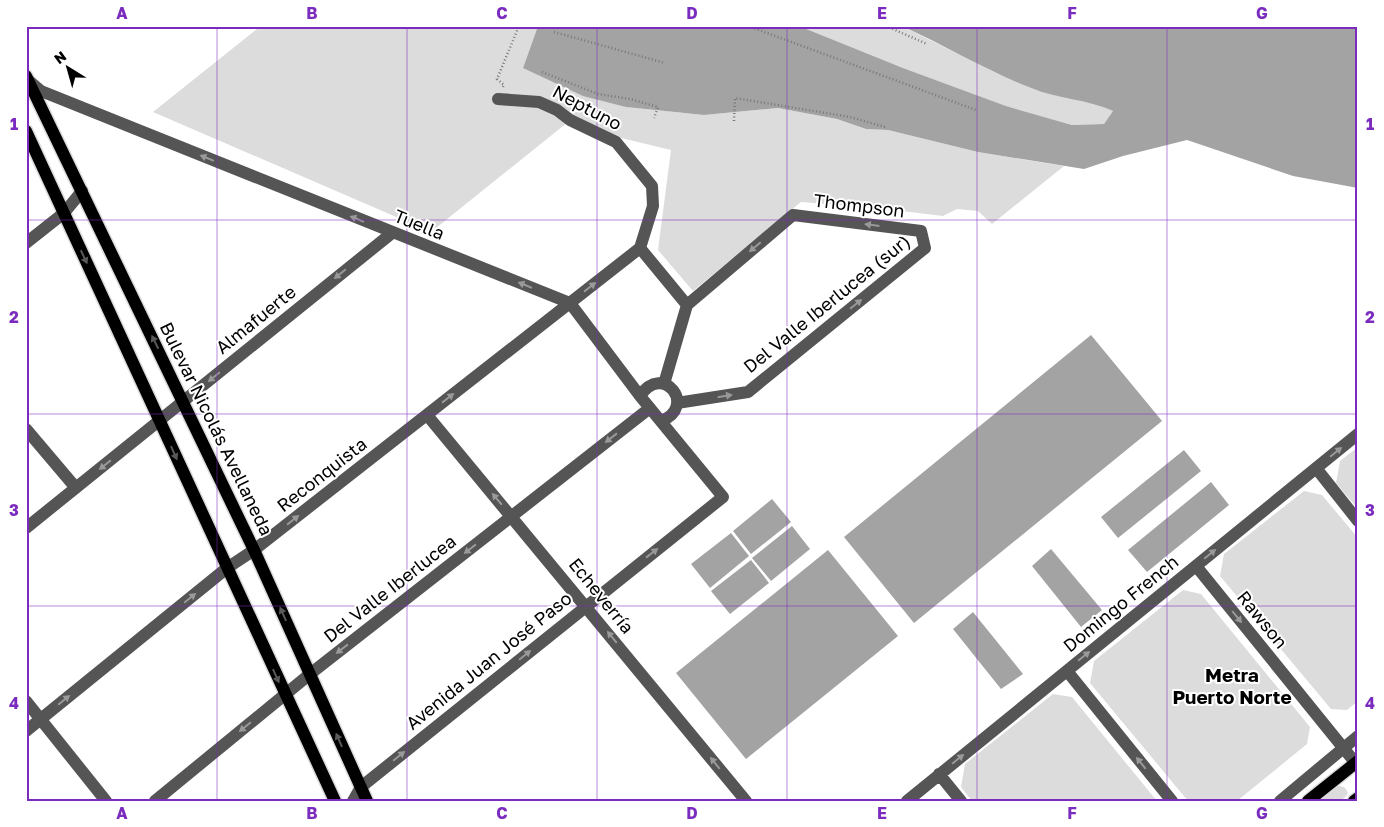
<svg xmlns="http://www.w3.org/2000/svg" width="1384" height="827" font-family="'Golos Text',sans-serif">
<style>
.green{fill:#dcdcdc}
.water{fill:#a3a3a3}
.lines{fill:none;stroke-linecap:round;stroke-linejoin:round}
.major-casing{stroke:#dbdbdb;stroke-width:15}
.path{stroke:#777;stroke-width:2.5;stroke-dasharray:1 2.5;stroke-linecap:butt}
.minor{stroke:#555;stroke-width:12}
.major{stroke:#000;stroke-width:12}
.oneway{fill:#999}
.oneway2{fill:#595959}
.grid{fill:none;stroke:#7b2cbf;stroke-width:1;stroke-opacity:0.55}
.labels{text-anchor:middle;stroke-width:4;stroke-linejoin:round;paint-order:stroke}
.street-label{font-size:18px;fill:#000;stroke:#fff}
.neighbourhood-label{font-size:19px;font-weight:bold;fill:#000;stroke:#fff}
.neatline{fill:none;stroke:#7b2cbf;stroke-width:2}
.grid-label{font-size:16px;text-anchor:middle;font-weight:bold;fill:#7b2cbf}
</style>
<rect width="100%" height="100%" fill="#fff"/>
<!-- green -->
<path class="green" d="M 253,26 L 538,26 L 523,68 L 626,107 L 704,115 L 778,108 L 837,119 L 866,129 L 888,130 L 978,152 L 1064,166 L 992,224 L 978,211 L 957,209 L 943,216 L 877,208 L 801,202 L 693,291 L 658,250 L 671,150 L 617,137 L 573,118 L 431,232 L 153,112 L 257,29 Z
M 799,26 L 902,26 L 992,71 L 1033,89 L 1094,103 L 1113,111 L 1104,124 L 1072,125 L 1006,106 L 903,68 Z
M 1358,447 L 1358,509 L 1336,483 L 1340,461 Z
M 1304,491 L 1322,495 L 1358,538 L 1358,701 L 1347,710 L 1331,709 L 1220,576 L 1224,554 Z
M 1183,590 L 1201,594 L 1310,727 L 1307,744 L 1237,801 L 1188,801 L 1090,683 L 1094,661 Z
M 1053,694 L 1072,697 L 1157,801 L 972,801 L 961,787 L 965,764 Z
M 1337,786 C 1343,786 1346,787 1348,793 C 1343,804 1329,801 1318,801 Z"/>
<!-- water -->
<path class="water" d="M 538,26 L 685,26 L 698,29 L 702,26 L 799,26 L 903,68 L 1006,106 L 1072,125 L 1104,124 L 1113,111 C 1087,99 1058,99 1031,88 C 987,71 946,46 902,26 L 1358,26 L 1358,188 L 1293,176 L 1187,140 L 1123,156 L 1084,169 L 978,152 L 888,130 L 866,129 L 837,119 L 778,108 L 704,115 L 626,107 L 583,96 L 523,68 Z
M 1091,335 L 1162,421 L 914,623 L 844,537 Z
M 1184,450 L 1201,471 L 1118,538 L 1101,517 Z
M 1211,482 L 1229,505 L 1147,572 L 1128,550 Z
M 772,499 L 791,522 L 751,554 L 733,531 Z
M 792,526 L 810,549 L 771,581 L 752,558 Z
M 731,533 L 749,556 L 710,588 L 691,564 Z
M 1051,549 L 1102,610 L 1081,627 L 1032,566 Z
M 828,550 L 898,636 L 746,759 L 676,673 Z
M 751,560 L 769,583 L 730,614 L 711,591 Z
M 973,612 L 1023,674 L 1001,689 L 953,629 Z"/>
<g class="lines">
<defs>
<path id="major" d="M 26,76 L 254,550 L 367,801
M 26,131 L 335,801
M 1308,801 L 1358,761
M 1354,801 L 1358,798"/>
</defs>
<!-- major casing -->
<use href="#major" class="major-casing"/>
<!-- path -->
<path class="path" d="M 748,26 L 976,110
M 886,26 L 927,44
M 554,32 L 665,63
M 542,72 L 598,94 L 630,99 L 658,107 L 654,118
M 503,87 L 504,85 L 497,79 L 519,26
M 734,121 L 735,98 L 850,117 L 885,127"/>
<!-- minor -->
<path class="minor" d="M 28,80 L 41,91 L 570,303 L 640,396 L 723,497 L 361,787 L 353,801
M 498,99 L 539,102 L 557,110 L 570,120 L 616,142 L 652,186 L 653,206 L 640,248
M 26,243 L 64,213 L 82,191
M 640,248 L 687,305
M 664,384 L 687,305 L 793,215 L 921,231 L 925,248 L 748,392 L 677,403
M 640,396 C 663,361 698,407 661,421
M 427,415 L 746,801
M 26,429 L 76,488
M 1316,468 L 1358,521
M 26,528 L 392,233
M 1196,566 L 1358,766
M 1067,671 L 1172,801
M 26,701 L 106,801
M 26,731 L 227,568 L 254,550 L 640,248
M 939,774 L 961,801
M 155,801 L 310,674 L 650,408
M 907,801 L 1358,434
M 1280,801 L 1358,736"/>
<!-- major -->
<use href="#major" class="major"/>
</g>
<!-- one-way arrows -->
<defs><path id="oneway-solid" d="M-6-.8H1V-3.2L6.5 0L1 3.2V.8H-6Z" transform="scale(1.25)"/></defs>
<g class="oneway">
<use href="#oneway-solid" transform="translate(207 158) rotate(-158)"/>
<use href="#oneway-solid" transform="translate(357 219) rotate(-158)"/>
<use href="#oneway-solid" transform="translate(872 225) rotate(-173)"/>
<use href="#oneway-solid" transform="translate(755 247) rotate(140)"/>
<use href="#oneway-solid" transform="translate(340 274) rotate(141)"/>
<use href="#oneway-solid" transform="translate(525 285) rotate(-158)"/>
<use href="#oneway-solid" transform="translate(590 287) rotate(-38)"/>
<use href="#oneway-solid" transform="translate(856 304) rotate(-39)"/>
<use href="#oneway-solid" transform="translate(214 377) rotate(141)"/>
<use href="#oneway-solid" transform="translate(725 396) rotate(-9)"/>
<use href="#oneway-solid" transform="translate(448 398) rotate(-38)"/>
<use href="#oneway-solid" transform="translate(611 438) rotate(142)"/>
<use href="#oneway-solid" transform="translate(1336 452) rotate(-39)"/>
<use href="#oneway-solid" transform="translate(105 465) rotate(141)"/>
<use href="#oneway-solid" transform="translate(497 499) rotate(-130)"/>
<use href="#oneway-solid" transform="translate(293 520) rotate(-38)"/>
<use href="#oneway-solid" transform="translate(470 549) rotate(142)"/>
<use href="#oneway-solid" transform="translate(652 553) rotate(-38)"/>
<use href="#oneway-solid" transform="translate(1210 554) rotate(-39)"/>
<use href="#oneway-solid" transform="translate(190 598) rotate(-39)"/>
<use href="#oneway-solid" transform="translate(1237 617) rotate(51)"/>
<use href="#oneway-solid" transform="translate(612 637) rotate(-129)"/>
<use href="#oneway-solid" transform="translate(342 649) rotate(142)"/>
<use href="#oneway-solid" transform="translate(525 655) rotate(-39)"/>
<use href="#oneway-solid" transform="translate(1084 656) rotate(-39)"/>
<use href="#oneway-solid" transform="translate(64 700) rotate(-39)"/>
<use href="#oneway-solid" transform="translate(245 727) rotate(141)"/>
<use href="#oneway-solid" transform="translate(399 756) rotate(-39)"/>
<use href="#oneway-solid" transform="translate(958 759) rotate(-39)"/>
<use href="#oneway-solid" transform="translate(715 763) rotate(-129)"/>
<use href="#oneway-solid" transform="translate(1141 763) rotate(-129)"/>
</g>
<g class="oneway2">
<use href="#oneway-solid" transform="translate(84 257) rotate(65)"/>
<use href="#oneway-solid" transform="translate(155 342) rotate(-116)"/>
<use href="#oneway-solid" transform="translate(174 453) rotate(66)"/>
<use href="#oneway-solid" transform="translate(283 614) rotate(-114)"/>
<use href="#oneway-solid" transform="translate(276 676) rotate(66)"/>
<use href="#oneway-solid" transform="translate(339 740) rotate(-114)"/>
</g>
<!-- grid -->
<path class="grid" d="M 217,26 L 217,801M 407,26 L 407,801M 597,26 L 597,801M 787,26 L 787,801M 977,26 L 977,801M 1167,26 L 1167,801M 26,220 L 1358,220M 26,414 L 1358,414M 26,606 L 1358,606"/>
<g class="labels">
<!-- street labels -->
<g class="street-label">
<text transform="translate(587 108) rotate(28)" y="6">Neptuno</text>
<text transform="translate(859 206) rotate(7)" y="6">Thompson</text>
<text transform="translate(419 225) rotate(22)" y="6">Tuella</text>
<text transform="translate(827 304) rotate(-39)" y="6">Del Valle Iberlucea (sur)</text>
<text transform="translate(256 320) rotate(-39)" y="6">Almafuerte</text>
<text transform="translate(216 429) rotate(64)" y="6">Bulevar Nicolás Avellaneda</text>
<text transform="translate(322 475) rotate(-38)" y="6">Reconquista</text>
<text transform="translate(390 589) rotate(-38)" y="6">Del Valle Iberlucea</text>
<text transform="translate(601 596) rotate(51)" y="6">Echeverría</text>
<text transform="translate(1121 604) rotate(-39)" y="6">Domingo French</text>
<text transform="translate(1262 620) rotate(51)" y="6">Rawson</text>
<text transform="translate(489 661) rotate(-39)" y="6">Avenida Juan José Paso</text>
</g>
<!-- neighbourhood labels -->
<g class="neighbourhood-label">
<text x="1232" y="682">Metra<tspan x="1232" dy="22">Puerto Norte</tspan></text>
</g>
</g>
<!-- border -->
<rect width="1384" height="827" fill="none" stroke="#ffffff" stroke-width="55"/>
<!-- north arrow -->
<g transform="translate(68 68) rotate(323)" stroke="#ffffff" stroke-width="4" paint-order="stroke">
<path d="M0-4L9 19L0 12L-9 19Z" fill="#000000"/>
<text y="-8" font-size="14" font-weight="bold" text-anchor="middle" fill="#000000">N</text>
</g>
<rect x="28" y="28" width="1328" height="772" class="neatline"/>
<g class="grid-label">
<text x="122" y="19">A</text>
<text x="312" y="19">B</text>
<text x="502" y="19">C</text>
<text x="692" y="19">D</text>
<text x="882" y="19">E</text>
<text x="1072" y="19">F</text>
<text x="1262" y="19">G</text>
<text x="14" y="130">1</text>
<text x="1370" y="130">1</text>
<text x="14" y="323">2</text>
<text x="1370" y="323">2</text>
<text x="14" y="516">3</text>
<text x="1370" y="516">3</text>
<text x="14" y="709">4</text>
<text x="1370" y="709">4</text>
<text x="122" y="819">A</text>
<text x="312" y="819">B</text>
<text x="502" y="819">C</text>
<text x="692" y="819">D</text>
<text x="882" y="819">E</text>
<text x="1072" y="819">F</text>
<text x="1262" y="819">G</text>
</g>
</svg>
